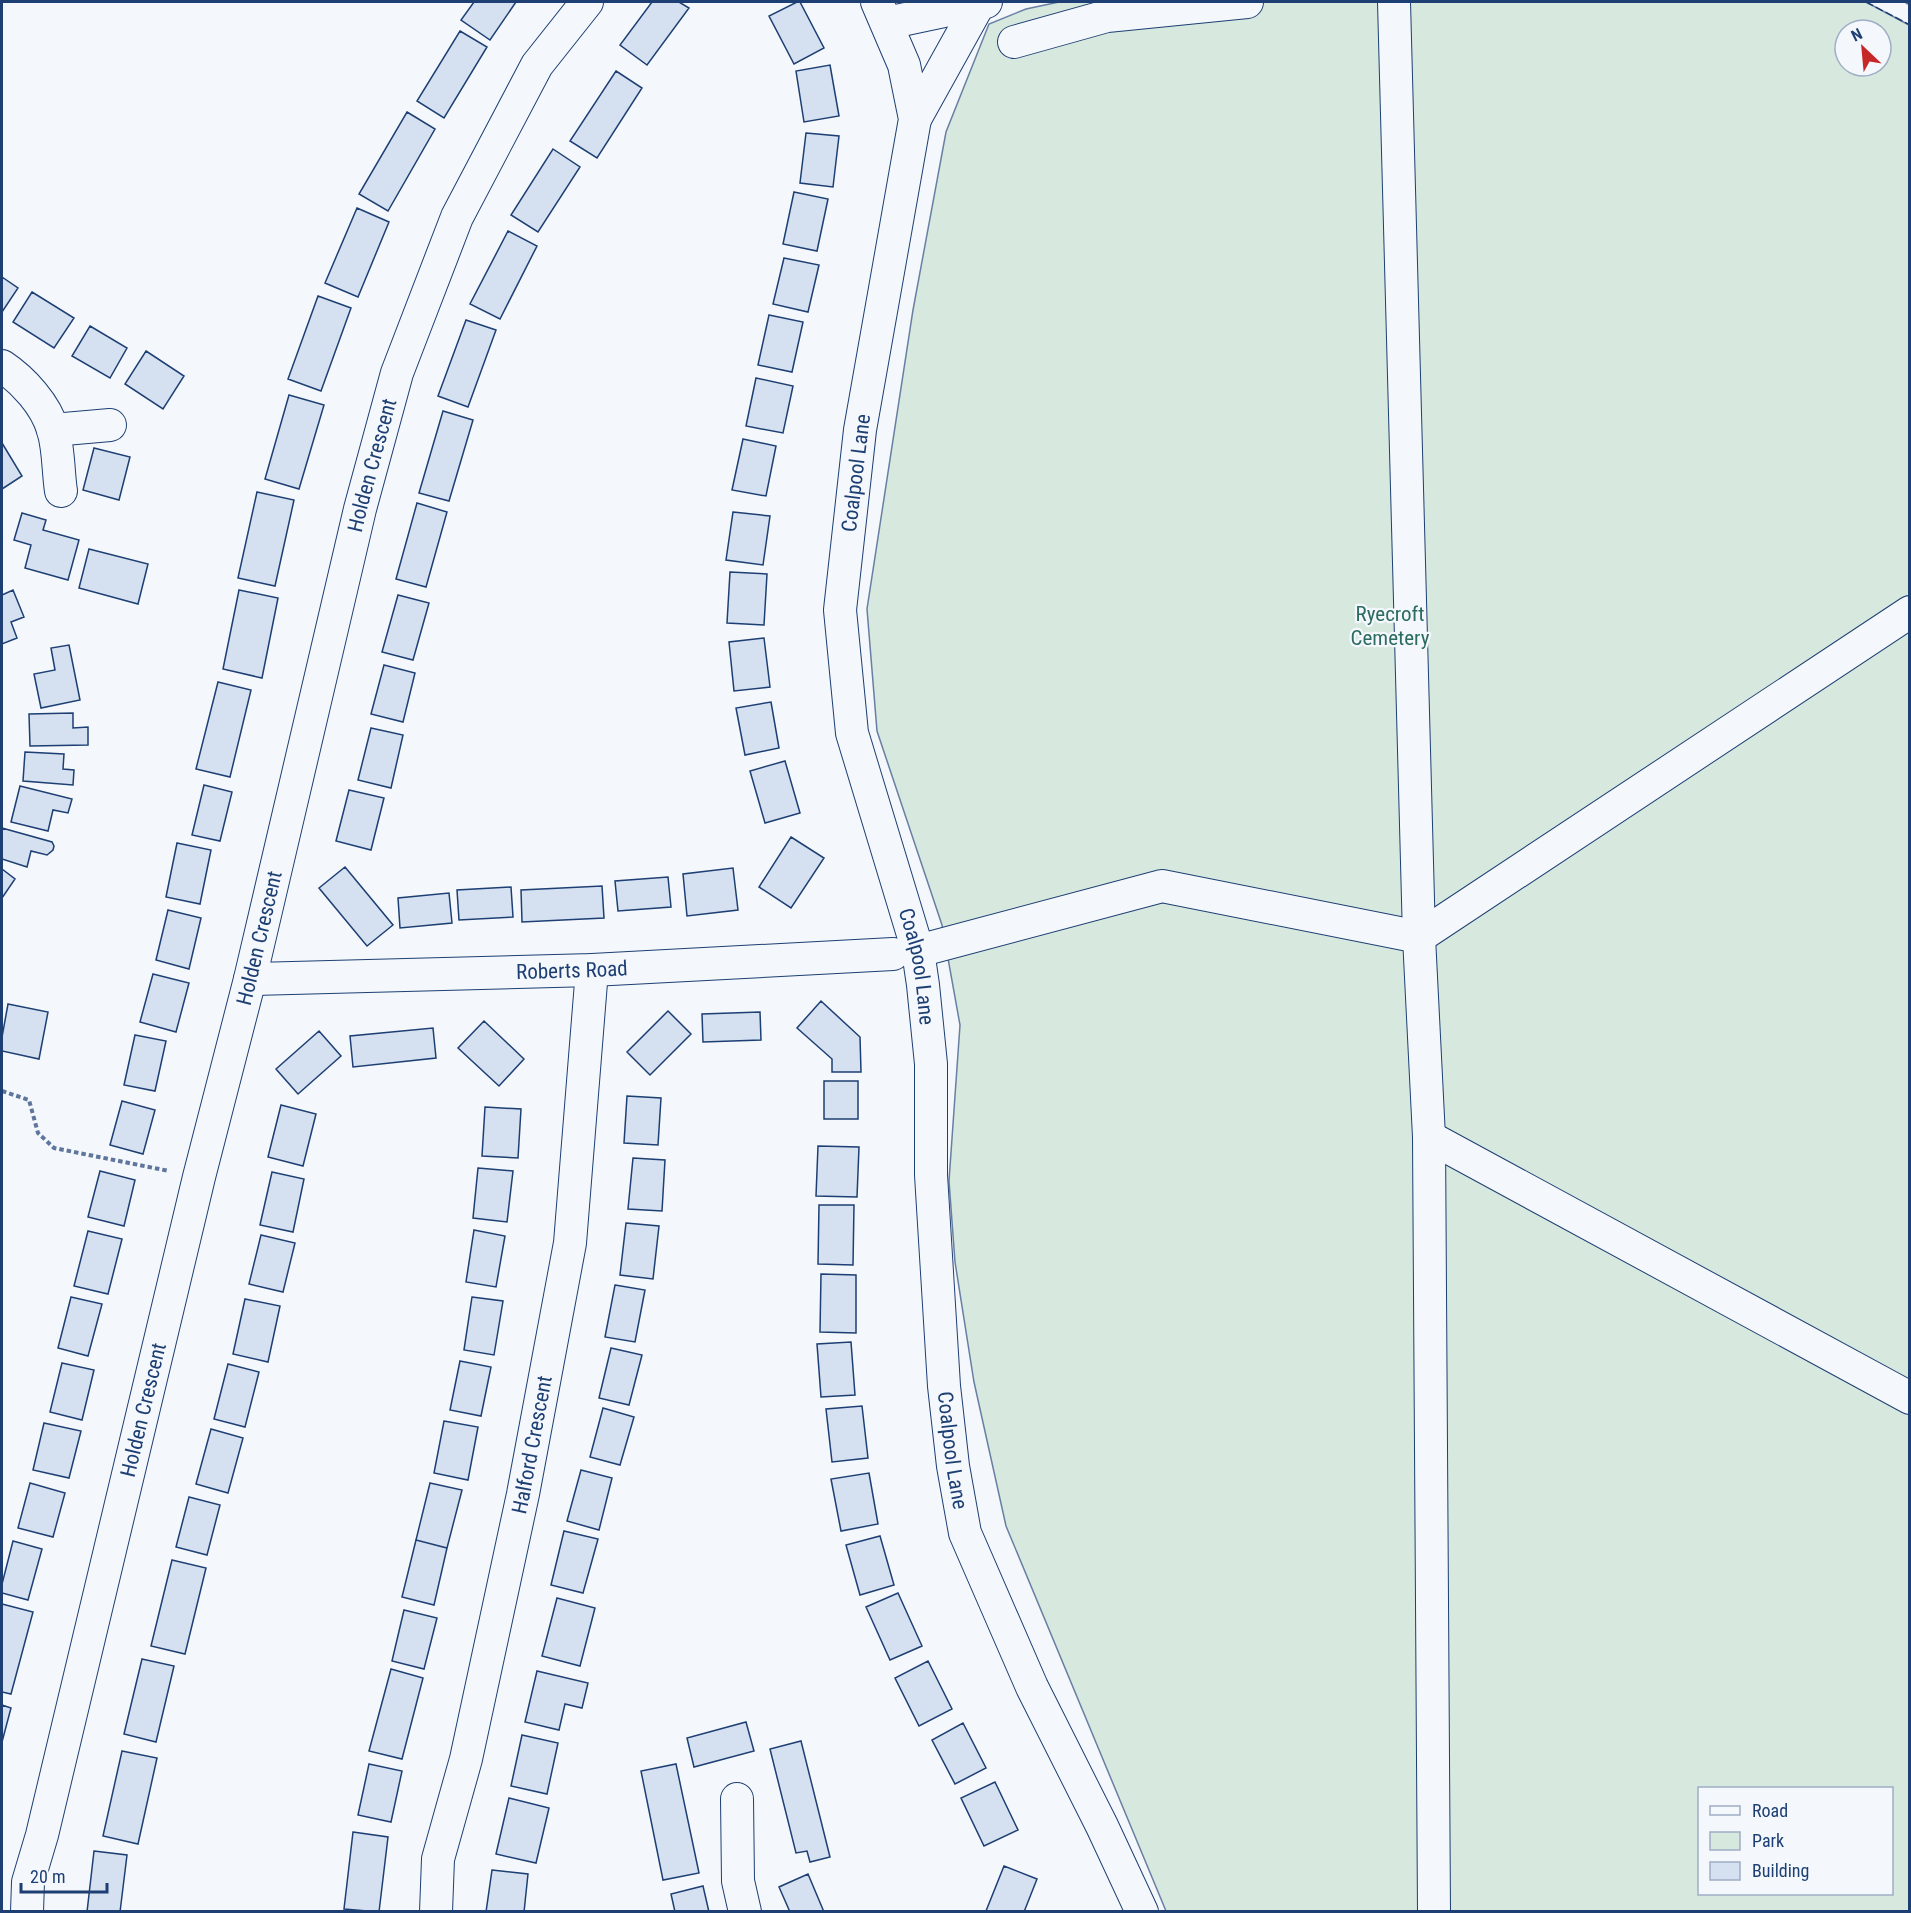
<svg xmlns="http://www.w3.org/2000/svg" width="1911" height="1913" font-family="'Roboto Condensed',sans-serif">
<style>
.green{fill:#d7e8df;stroke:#687fa3;stroke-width:1.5;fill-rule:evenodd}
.building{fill:#d5e0f0;stroke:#1d3f73;stroke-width:1.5}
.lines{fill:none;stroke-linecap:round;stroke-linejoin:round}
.minor-casing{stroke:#1d3f73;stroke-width:34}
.path{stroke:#5e769c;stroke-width:4;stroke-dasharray:4.5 3;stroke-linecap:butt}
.minor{stroke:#f4f7fb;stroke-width:32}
.fence{stroke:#1d3f73;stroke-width:1.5;stroke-dasharray:8 3;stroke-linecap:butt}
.labels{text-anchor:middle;stroke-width:4.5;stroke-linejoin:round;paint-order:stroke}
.street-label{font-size:21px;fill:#1d3f73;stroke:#f4f7fb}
.park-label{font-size:21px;fill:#2c6c60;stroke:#f4f7fb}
</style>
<rect width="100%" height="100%" fill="#f4f7fb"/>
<!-- green -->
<path class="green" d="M 1059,2 L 1866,2 L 1909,25 L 1909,1911 L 1166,1911 L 1006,1526 L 974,1382 L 955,1262 L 949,1181 L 960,1025 L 942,925 L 877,731 L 867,609 L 913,310 L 946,132 L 989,24 L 1026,9 ZM 1845,30 L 1881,30 L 1881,66 L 1845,66 ZM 1700,1788 L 1892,1788 L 1892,1894 L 1700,1894 Z"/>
<!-- building -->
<path class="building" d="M 474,2 L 516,2 L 490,40 L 461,20 Z
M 652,2 L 679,2 L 689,8 L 647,65 L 620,45 Z
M 797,2 L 800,2 L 824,48 L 794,64 L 769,16 Z
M 460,31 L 487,47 L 444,118 L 417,101 Z
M 830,65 L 839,116 L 804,122 L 796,71 Z
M 616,71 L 642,88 L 597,158 L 570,141 Z
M 407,112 L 435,129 L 388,211 L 359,194 Z
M 806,133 L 839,136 L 833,187 L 800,183 Z
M 553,149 L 580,167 L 538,232 L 511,215 Z
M 794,192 L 828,199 L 817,251 L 783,244 Z
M 357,208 L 389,222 L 358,297 L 325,283 Z
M 508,231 L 537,246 L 500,319 L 470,304 Z
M 784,258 L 819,265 L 808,312 L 773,304 Z
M 2,277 L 18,288 L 2,312 Z
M 32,292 L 74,318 L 54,348 L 13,322 Z
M 318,296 L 351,308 L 321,391 L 288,379 Z
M 769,315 L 803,322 L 792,372 L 758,365 Z
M 466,320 L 496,330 L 468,407 L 438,396 Z
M 90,326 L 127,348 L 110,378 L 72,356 Z
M 146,351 L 184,376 L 163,409 L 125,384 Z
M 756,378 L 793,386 L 783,433 L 746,426 Z
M 289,395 L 324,405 L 299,489 L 265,479 Z
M 443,411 L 473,420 L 449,501 L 419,493 Z
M 743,439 L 776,446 L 766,496 L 732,490 Z
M 2,443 L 22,476 L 2,489 Z
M 94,448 L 130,457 L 119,500 L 83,490 Z
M 257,492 L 294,500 L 275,586 L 238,578 Z
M 417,503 L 447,512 L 426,587 L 396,579 Z
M 733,512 L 770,516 L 763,565 L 726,560 Z
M 22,513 L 46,520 L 43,530 L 79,540 L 68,580 L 25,568 L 31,545 L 14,540 Z
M 89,549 L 148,564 L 138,604 L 79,588 Z
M 730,572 L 767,574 L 764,625 L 727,623 Z
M 13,590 L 24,617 L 11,622 L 17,638 L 2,644 L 2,595 Z
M 239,590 L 278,598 L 262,678 L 223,669 Z
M 398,595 L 429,603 L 413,660 L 382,652 Z
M 764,638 L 770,687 L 734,691 L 729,642 Z
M 69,645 L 80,700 L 41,708 L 34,674 L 55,670 L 51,648 Z
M 384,665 L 415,673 L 403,722 L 371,714 Z
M 218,682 L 251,690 L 230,777 L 196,769 Z
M 771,702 L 779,748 L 745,755 L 736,708 Z
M 73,713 L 73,728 L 88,727 L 88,745 L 30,746 L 29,714 Z
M 371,728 L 403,735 L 391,788 L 358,780 Z
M 25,752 L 64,754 L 63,769 L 74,770 L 73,785 L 23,781 Z
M 785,761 L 800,813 L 765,823 L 750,771 Z
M 204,785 L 232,792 L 220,841 L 192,835 Z
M 20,786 L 72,799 L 68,813 L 53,810 L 48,831 L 11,822 Z
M 349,790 L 384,798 L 371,850 L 336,841 Z
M 2,828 L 52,842 L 54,846 L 53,850 L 47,855 L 31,851 L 27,867 L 2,859 Z
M 791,837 L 824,858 L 791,908 L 759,887 Z
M 177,843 L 211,850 L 200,904 L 166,897 Z
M 345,867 L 393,925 L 367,946 L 319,888 Z
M 733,868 L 738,910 L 687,916 L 683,874 Z
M 2,869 L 15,879 L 2,898 Z
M 668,877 L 671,907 L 618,911 L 615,881 Z
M 602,886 L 604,918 L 522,922 L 521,890 Z
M 511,887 L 513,917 L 459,920 L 457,890 Z
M 449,893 L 452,923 L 400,928 L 398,898 Z
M 168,910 L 201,918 L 189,969 L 156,960 Z
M 153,974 L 189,983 L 176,1032 L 140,1022 Z
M 821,1001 L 860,1037 L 861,1072 L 832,1072 L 832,1059 L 797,1028 Z
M 8,1004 L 48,1012 L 39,1059 L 2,1051 L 2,1037 Z
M 668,1011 L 691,1034 L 650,1075 L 627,1052 Z
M 760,1012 L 761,1040 L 703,1042 L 702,1014 Z
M 484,1021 L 524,1059 L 499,1086 L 458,1048 Z
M 433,1028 L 436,1058 L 353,1067 L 350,1036 Z
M 319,1031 L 341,1056 L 298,1094 L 276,1069 Z
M 135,1035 L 166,1041 L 155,1091 L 124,1085 Z
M 824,1081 L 858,1081 L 858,1119 L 824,1119 Z
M 627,1096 L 661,1098 L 658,1145 L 624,1143 Z
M 122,1101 L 155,1110 L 143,1154 L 110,1145 Z
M 281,1105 L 316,1114 L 303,1166 L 268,1157 Z
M 485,1107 L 521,1109 L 518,1158 L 482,1156 Z
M 818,1146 L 859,1147 L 857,1197 L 816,1196 Z
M 633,1158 L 665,1160 L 662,1211 L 628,1209 Z
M 478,1168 L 513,1171 L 507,1222 L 473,1218 Z
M 100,1171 L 135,1180 L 124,1226 L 88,1217 Z
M 272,1172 L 304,1179 L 293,1232 L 260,1225 Z
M 819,1205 L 854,1205 L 853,1265 L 818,1264 Z
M 626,1223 L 659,1226 L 653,1279 L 620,1275 Z
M 474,1230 L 505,1236 L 496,1287 L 466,1282 Z
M 88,1231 L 122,1239 L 108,1294 L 74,1286 Z
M 261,1235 L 295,1243 L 283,1292 L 249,1284 Z
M 821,1274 L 856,1275 L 856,1333 L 820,1332 Z
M 615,1285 L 645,1290 L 635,1342 L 605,1337 Z
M 71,1297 L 102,1304 L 88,1356 L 58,1348 Z
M 472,1297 L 503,1301 L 494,1355 L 464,1350 Z
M 245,1299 L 280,1306 L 268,1362 L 233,1354 Z
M 851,1342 L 855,1395 L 821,1397 L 817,1344 Z
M 611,1348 L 642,1355 L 629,1405 L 599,1398 Z
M 460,1361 L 491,1367 L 481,1416 L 450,1410 Z
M 62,1363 L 94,1370 L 82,1420 L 50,1412 Z
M 228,1364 L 259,1372 L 245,1427 L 214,1419 Z
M 862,1406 L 868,1458 L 832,1462 L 826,1409 Z
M 603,1408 L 634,1417 L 620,1465 L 590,1457 Z
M 444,1421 L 478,1427 L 468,1480 L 434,1473 Z
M 44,1423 L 81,1431 L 69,1478 L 33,1470 Z
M 211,1429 L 243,1438 L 228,1493 L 196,1484 Z
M 581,1470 L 612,1478 L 599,1530 L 567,1521 Z
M 869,1473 L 878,1524 L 841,1531 L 831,1479 Z
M 30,1483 L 65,1493 L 53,1537 L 18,1528 Z
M 430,1483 L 462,1490 L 447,1548 L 416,1540 Z
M 189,1497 L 220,1505 L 207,1555 L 176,1547 Z
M 564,1531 L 598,1539 L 583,1593 L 551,1585 Z
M 880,1536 L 894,1585 L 860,1595 L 846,1545 Z
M 416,1540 L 447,1548 L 434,1605 L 402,1597 Z
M 13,1541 L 42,1549 L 28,1600 L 2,1593 L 2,1584 Z
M 172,1560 L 206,1568 L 185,1654 L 151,1646 Z
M 898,1593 L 922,1646 L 890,1660 L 866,1607 Z
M 557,1598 L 595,1608 L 580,1666 L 542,1656 Z
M 2,1604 L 33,1612 L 11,1694 L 2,1692 Z
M 404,1610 L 437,1618 L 424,1669 L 392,1661 Z
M 142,1659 L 174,1666 L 156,1742 L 124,1734 Z
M 928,1661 L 952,1709 L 919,1726 L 895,1678 Z
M 391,1669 L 423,1678 L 402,1759 L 369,1751 Z
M 537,1671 L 588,1683 L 582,1708 L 565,1704 L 559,1730 L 525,1722 Z
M 2,1705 L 11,1708 L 2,1742 Z
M 746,1722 L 754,1751 L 694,1767 L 687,1738 Z
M 963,1723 L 986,1768 L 955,1784 L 932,1740 Z
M 522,1735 L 558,1743 L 547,1794 L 511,1786 Z
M 801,1741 L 830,1857 L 810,1862 L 807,1851 L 796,1853 L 770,1749 Z
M 122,1751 L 157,1758 L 138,1844 L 103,1836 Z
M 369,1764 L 402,1771 L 391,1822 L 358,1815 Z
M 676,1764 L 699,1873 L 663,1880 L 641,1771 Z
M 995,1782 L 1018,1830 L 984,1846 L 961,1798 Z
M 509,1798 L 549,1808 L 536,1863 L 496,1854 Z
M 353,1832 L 388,1837 L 379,1912 L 344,1909 Z
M 94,1851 L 127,1855 L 120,1912 L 87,1912 Z
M 1004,1866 L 1037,1879 L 1024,1912 L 986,1911 Z
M 492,1870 L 528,1874 L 524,1912 L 486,1912 Z
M 808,1874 L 824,1912 L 790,1912 L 779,1887 Z
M 703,1886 L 709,1912 L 675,1912 L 671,1894 Z"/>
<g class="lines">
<defs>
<g id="minor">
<path id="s1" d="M 877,2 L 904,65 L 915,119 L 860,430 L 840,610 L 852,733 L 918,951 L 923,985 L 931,1064 L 931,1175 L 944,1386 L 953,1466 L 965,1533 L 1032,1687 L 1102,1826 L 1142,1912"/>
<path d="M 1394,2 L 1419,937 L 1429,1137 L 1434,1912"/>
<path d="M 887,23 L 986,2"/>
<path d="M 1014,42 L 1107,16 L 1247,2"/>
<path d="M 915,119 L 980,2"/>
<path d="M 2,366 C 23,380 46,405 53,430 C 59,449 58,472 61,491"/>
<path d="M 53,430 L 110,425"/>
<path d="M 918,951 L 1162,886 L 1419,937 L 1910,612"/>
<path id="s2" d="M 250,979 L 592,970 L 893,954"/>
<path d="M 1429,1137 L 1910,1398"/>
<path d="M 737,1799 L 738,1881 L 745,1912"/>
<path id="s3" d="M 27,1912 L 28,1882 L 42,1835 L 199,1177 L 250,979 L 360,509 L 397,373 L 457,217 L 537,65 L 587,2"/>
<path id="s4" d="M 436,1912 L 438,1859 L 466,1759 L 523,1494 L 570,1243 L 592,970"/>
</g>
</defs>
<!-- minor casing -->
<use href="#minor" class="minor-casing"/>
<!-- path -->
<path class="path" d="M 1906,2 L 1910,3
M 2,1091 L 29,1100 L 38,1133 L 54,1148 L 169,1171"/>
<!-- minor -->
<use href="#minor" class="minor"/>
<!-- fence -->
<path class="fence" d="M 1866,2 L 1910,25"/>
</g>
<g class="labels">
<!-- street labels -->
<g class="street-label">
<text dy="7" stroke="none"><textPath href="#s3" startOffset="1488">Holden Crescent</textPath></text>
<text transform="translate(856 473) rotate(-83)" y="7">Coalpool Lane</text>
<text dy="7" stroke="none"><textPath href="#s3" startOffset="1002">Holden Crescent</textPath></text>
<text dy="7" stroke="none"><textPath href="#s1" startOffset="987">Coalpool Lane</textPath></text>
<text dy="7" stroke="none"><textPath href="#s2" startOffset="322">Roberts Road</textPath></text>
<text dy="7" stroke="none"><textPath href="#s3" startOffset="516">Holden Crescent</textPath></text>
<text dy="7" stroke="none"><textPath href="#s4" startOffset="478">Halford Crescent</textPath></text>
<text dy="7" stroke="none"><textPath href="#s1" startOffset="1473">Coalpool Lane</textPath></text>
</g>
<!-- park labels -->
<g class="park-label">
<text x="1390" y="621">Ryecroft<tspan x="1390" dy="24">Cemetery</tspan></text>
</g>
</g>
<!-- border -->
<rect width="1911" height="1913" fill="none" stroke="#1d3f73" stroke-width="6"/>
<!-- legend -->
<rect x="1698" y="1787" width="195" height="108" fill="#f4f7fb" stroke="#9eadc5" stroke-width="1.5"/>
<rect x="1710" y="1806" width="30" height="9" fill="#f4f7fb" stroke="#9eadc5" stroke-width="1.5"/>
<text x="1752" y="1817" font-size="18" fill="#1d3f73">Road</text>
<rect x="1710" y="1832" width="30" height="18" fill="#d7e8df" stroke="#9eadc5" stroke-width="1.5"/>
<text x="1752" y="1847" font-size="18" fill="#1d3f73">Park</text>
<rect x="1710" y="1862" width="30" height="18" fill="#d5e0f0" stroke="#9eadc5" stroke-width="1.5"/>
<text x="1752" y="1877" font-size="18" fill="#1d3f73">Building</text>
<!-- north arrow -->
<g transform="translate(1863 48) rotate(334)"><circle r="28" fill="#f4f7fb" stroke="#9eadc5" stroke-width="1.5"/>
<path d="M0-4.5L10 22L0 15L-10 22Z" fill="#c62828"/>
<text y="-9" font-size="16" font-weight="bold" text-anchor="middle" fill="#1d3f73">N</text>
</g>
<!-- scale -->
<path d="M21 1883v9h86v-9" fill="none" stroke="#1d3f73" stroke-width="3"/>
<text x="30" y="1883" font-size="18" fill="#1d3f73" stroke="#f4f7fb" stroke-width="4.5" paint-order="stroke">20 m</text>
</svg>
